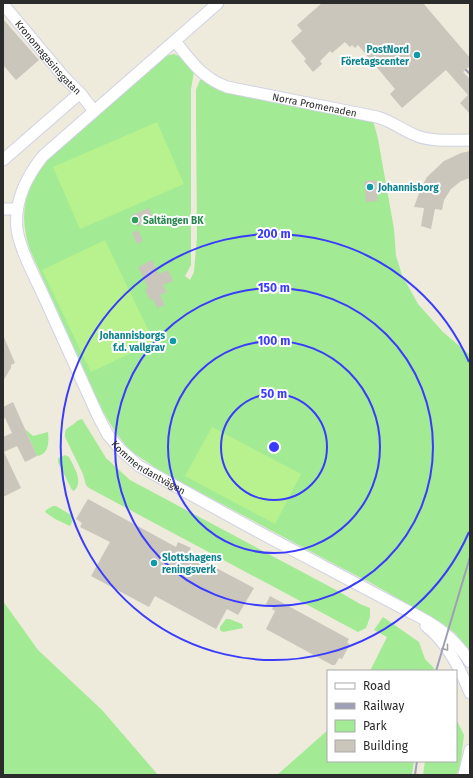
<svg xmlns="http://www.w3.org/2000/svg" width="473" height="778" font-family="'Fira Sans',sans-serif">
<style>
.green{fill:#a2ea94}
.pitch{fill:#b7f28e}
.building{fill:#cac6bc}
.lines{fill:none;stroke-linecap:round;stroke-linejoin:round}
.minor-casing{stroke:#d1d2e5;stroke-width:13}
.minor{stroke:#fff;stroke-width:11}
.rail{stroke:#9f9eb7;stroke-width:2}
.oneway{stroke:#a0a0a0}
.ring{fill:none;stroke:#393bff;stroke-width:2}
.culture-dot{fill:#0f9aa8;stroke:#fff;stroke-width:1.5}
.leisure-dot{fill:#2e9e5b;stroke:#fff;stroke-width:1.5}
.labels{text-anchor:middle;stroke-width:4;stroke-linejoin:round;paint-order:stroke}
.culture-label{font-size:10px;font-weight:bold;fill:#0d838f;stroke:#fff;text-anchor:end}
.street-label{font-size:10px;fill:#2b2b2b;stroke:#fff}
.leisure-label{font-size:10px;font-weight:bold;fill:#27864d;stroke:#fff;text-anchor:start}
.centre{fill:#393bff;stroke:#fff;stroke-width:2}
.ring-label{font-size:12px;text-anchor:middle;font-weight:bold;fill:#393bff;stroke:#fff;stroke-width:4;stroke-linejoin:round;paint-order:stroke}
</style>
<rect width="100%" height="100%" fill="#eeeadc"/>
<!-- green -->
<path class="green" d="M 174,54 L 184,58 L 194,72 L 191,89 L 191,265 L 185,276 L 190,280 L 194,272 L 197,237 L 196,115 L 196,90 L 200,80 L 203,79 L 215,88 L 224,91 L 373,120 L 378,139 L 394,229 L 396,256 L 402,275 L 418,304 L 443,332 L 470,355 L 470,655 L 467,649 L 456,634 L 443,624 L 429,616 L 371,583 L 338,566 L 162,472 L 135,454 L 127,447 L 116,433 L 102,410 L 30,250 C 19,214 24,197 41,165 L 165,56 Z
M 82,419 L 106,458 L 130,480 L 336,590 L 360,604 L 370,608 L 370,617 L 366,628 L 358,632 L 89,488 L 86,485 L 83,474 L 65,437 C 65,427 67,429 74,424 C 77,421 78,420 82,419 Z
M 25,429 L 33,436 L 48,432 C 49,442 49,454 37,456 Z
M 65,455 L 69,457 C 74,467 84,482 74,491 L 72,490 L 58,462 L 58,458 Z
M 53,506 L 56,506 L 71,515 L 72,522 L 70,526 L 55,519 L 45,512 L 46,510 Z
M 3,601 L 38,650 L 102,710 L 158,775 L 3,775 Z
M 383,617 L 419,642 L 425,659 L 434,668 L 433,671 L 370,671 L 387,637 L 374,630 Z
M 226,619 L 229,619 L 242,624 L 243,628 L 223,632 L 220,630 L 220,627 Z
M 456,710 L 457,721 L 464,735 L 460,768 L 456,775 L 423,775 L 425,761 L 456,761 Z
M 328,730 L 328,761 L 414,761 L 412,775 L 277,775 Z"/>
<!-- pitch -->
<path class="pitch" d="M 157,122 L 184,184 L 80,229 L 53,167 Z
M 105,240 L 154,342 L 91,372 L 42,270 Z
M 212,427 L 301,474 L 275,524 L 185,476 Z"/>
<!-- building -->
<path class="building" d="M 322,3 L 423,3 L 470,58 L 470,66 L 463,72 L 470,79 L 470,114 L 460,103 L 468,95 L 446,70 L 402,108 L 390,94 L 395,89 L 358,45 L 355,48 L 352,45 L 350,47 L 345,42 L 332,53 L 330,51 L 320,61 L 322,64 L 313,72 L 304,61 L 306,59 L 291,41 L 302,31 L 297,25 Z
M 3,19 L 39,60 L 16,80 L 3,65 Z
M 470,151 L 470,178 L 461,181 L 451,189 L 444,200 L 442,210 L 435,209 L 431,229 L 421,226 L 424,208 L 414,207 L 421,188 L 427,177 L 444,161 L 461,153 Z
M 376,180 L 378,201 L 366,202 L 364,181 Z
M 149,208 L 154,219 L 137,226 L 132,215 Z
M 138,230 L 143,241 L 137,244 L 132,233 Z
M 152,260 L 159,274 L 168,270 L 173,281 L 163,285 L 167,292 L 160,295 L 165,305 L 157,308 L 153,299 L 150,300 L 145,290 L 148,288 L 138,267 Z
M 3,335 L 15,363 L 11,365 L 11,368 L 3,381 Z
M 13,402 L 37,456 L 25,462 L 17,446 L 4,452 L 21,488 L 3,497 L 3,437 L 12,433 L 5,418 L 3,419 L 3,407 Z
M 88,499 L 176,547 L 178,542 L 191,548 L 188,553 L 254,588 L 238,615 L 227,609 L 216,629 L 155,596 L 149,607 L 91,576 L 110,542 L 80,527 L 82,523 L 76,519 Z
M 270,596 L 349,639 L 347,643 L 350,644 L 342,659 L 339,658 L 335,665 L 332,665 L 266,629 L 275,611 L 272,609 L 273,607 L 266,604 Z"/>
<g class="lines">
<defs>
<g id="minor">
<path id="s1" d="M 218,3 L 43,156 C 27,176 14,202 17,229 C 20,250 35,277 44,297 C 62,337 80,377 98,416 L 108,435 L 121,450 L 139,466 L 255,530 L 408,611 C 435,624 454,637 470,662"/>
<path id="s2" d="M 3,4 L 64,77 L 80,93 L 94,111"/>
<path id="s3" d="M 175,41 C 191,61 202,78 227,87 L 377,117 C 392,121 402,130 417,136 C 433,142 453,140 470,140"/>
<path d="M 3,160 L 80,93"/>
<path d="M 3,209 L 17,209"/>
<path d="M 426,626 C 447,642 460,668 470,693"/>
<path d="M 464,775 L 470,750"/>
</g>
</defs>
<!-- minor casing -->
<use href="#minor" class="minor-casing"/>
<!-- minor -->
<use href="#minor" class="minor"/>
<!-- rail -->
<path class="rail" d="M 466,70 L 470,74
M 436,671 L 470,557
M 415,775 L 417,761"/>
</g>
<!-- one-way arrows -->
<defs><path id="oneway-chevron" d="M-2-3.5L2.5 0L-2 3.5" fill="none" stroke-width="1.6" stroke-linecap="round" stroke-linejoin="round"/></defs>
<use class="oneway" href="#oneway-chevron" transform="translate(446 648) rotate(51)"/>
<!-- distance rings -->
<g class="ring">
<circle cx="274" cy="447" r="53"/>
<circle cx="274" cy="447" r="106"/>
<circle cx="274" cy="447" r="159"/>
<path d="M469 532A213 213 0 1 1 469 362"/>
</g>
<!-- markers -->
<g class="culture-dot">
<circle cx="417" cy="55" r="4"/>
<circle cx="370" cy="187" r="4"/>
<circle cx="173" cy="341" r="4"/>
<circle cx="154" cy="563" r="4"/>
</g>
<circle class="leisure-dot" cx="135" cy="220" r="4"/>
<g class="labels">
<!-- culture labels -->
<g class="culture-label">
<text x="409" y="53">PostNord<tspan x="409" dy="12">Företagscenter</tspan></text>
<text x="378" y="191" text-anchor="start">Johannisborg</text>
<text x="165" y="339">Johannisborgs<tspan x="165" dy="12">f.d. vallgrav</tspan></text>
<text x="162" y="561" text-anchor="start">Slottshagens<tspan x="162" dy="12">reningsverk</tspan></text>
</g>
<!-- street labels -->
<g class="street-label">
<text dy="4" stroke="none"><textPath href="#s2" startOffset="70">Kronomagasinsgatan</textPath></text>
<text dy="4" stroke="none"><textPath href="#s3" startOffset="160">Norra Promenaden</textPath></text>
<text dy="4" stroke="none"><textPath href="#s1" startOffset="590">Kommendantvägen</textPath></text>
</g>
<!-- leisure labels -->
<g class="leisure-label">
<text x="143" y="224">Saltängen BK</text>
</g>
</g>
<circle cx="274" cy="447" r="6" class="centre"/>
<g class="ring-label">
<text x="274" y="238">200 m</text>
<text x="274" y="292">150 m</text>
<text x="274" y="345">100 m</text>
<text x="274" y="398">50 m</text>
</g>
<!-- border -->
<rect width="473" height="778" fill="none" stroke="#2b2b2b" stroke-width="8"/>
<!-- legend -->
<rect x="327" y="670" width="130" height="92" fill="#ffffff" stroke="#aaaaaa"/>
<rect x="335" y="683" width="20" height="6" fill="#ffffff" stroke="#aaaaaa"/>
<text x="363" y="690" font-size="12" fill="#2b2b2b">Road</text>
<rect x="335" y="703" width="20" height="6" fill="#9f9eb7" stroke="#aaaaaa"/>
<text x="363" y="710" font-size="12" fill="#2b2b2b">Railway</text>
<rect x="335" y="720" width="20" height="12" fill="#a2ea94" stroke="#aaaaaa"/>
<text x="363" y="730" font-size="12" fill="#2b2b2b">Park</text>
<rect x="335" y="740" width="20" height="12" fill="#cac6bc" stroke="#aaaaaa"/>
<text x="363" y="750" font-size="12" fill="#2b2b2b">Building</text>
</svg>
